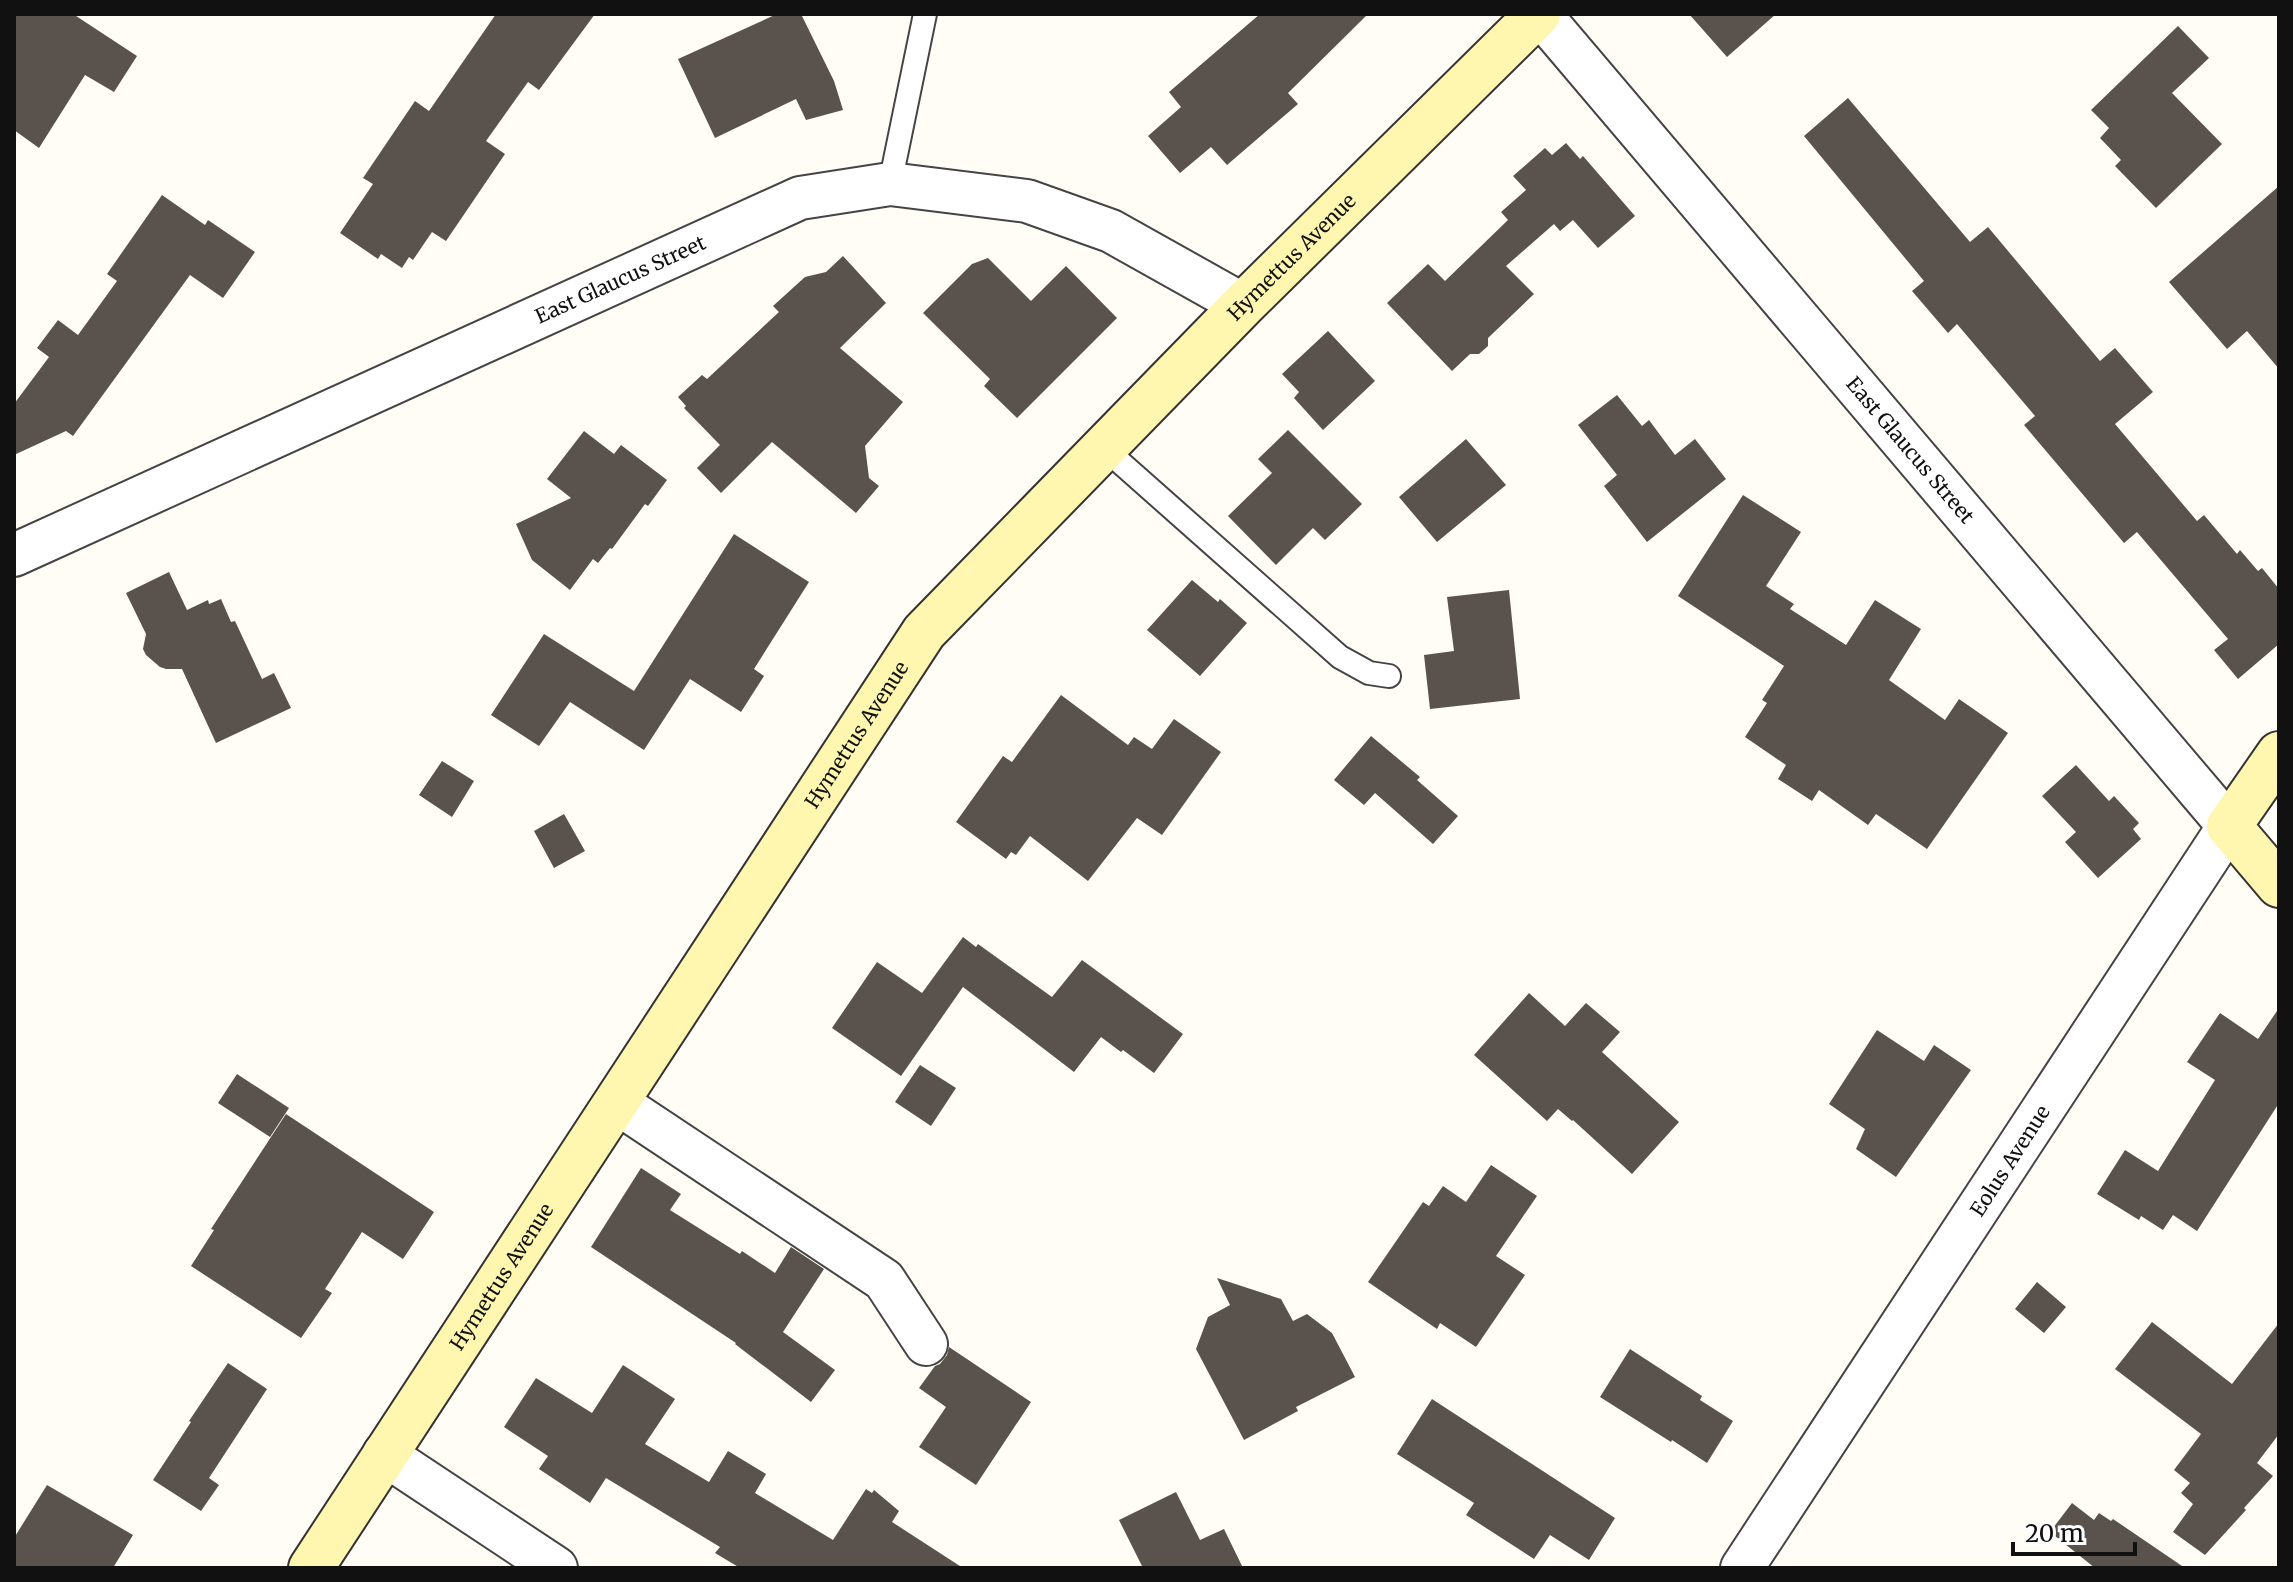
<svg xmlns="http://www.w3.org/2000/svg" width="2293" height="1582" font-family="Merriweather,serif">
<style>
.building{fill:#5a524d}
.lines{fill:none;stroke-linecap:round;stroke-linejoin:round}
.lane-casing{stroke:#444;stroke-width:26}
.street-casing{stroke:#444;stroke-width:46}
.secondary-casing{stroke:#333;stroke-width:48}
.lane{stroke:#fff;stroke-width:22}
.street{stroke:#fff;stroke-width:42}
.secondary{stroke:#fff6b0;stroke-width:44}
.labels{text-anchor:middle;stroke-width:8;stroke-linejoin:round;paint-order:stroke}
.street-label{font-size:20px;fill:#111;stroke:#fff}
</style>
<rect width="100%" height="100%" fill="#fffdf5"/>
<!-- building -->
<path class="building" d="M 14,14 L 73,14 L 137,56 L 114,92 L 85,75 L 39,148 L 14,130 Z
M 496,14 L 595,14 L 539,90 L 528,82 L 486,141 L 505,154 L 446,241 L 432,232 L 413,260 L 409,257 L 402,268 L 381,254 L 378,259 L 340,233 L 373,184 L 363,178 L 415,101 L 429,111 Z
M 777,14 L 801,14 L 834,81 L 843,110 L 806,120 L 796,99 L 715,138 L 678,59 Z
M 1260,14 L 1368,14 L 1288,93 L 1298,104 L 1227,165 L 1211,147 L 1180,173 L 1148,136 L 1181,107 L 1169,92 Z
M 1689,14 L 1776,14 L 1727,57 Z
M 2178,26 L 2209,58 L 2172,93 L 2222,144 L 2156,208 L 2115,166 L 2121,160 L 2100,138 L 2109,128 L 2091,110 Z
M 1848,98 L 1970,242 L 1988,227 L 2100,361 L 2115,348 L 2153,392 L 2115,424 L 2197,521 L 2204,515 L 2237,554 L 2240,550 L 2258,571 L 2262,568 L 2279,589 L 2279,644 L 2238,679 L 2214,650 L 2228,639 L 2137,532 L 2124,543 L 2024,425 L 2035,416 L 1957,324 L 1948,333 L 1912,291 L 1924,281 L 1804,136 Z
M 1566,143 L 1580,159 L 1583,156 L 1635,216 L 1598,248 L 1573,220 L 1560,231 L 1554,224 L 1506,266 L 1534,294 L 1488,338 L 1488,346 L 1479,354 L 1470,354 L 1452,371 L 1387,303 L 1428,264 L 1445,281 L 1508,220 L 1501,212 L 1526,190 L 1513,176 L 1545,148 L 1552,155 Z
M 2279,186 L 2279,369 L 2247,331 L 2227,349 L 2169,282 Z
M 162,195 L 205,225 L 208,220 L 255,252 L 223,298 L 190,275 L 73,436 L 66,431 L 14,455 L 14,404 L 49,357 L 37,348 L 58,320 L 78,335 L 117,281 L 107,274 Z
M 843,256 L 886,303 L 840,348 L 903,402 L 865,446 L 869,478 L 879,486 L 856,513 L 772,442 L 721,493 L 697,468 L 720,445 L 684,408 L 686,406 L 678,397 L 702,375 L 707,379 L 779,312 L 773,306 L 805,277 L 826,272 Z
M 988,258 L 1031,301 L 1066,266 L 1117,318 L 1017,418 L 984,386 L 990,379 L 923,313 L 972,264 Z
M 1328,331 L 1375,381 L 1323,430 L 1294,398 L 1299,392 L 1282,374 Z
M 1617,395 L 1642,426 L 1649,420 L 1675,455 L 1695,439 L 1726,479 L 1647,542 L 1604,486 L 1617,475 L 1578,425 Z
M 1288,430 L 1362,504 L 1325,540 L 1313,528 L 1276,565 L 1228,516 L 1272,473 L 1258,459 Z
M 584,431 L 614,454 L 621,445 L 667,480 L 648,506 L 645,504 L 612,549 L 610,548 L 598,563 L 593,559 L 570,590 L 532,560 L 516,524 L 571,498 L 547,479 Z
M 1466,439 L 1506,485 L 1437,542 L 1399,497 Z
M 1743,495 L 1801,532 L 1766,586 L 1794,604 L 1790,609 L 1846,645 L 1875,600 L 1921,629 L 1889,680 L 1945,720 L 1959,699 L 2008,733 L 1927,849 L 1876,814 L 1868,825 L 1819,790 L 1812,801 L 1778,779 L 1786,765 L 1745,737 L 1767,703 L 1762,700 L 1784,666 L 1678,596 Z
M 734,534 L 809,582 L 754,669 L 764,676 L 741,712 L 690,679 L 644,750 L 570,702 L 539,746 L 491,715 L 544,634 L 634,691 Z
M 169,572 L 187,610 L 208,600 L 209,604 L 221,599 L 231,622 L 235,621 L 262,679 L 274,673 L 291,708 L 216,743 L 182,669 L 166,669 L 160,667 L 146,655 L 143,649 L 146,634 L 126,593 Z
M 1192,580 L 1218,602 L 1220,599 L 1247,623 L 1200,676 L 1147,630 Z
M 1509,590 L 1520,699 L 1430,709 L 1424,655 L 1454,651 L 1447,597 Z
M 1061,695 L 1128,745 L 1134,737 L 1152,749 L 1174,719 L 1221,752 L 1162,835 L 1137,818 L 1088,881 L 1030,836 L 1016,855 L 1011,852 L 1006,859 L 956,822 L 1003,756 L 1012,762 Z
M 1371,736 L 1420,777 L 1417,780 L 1458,816 L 1433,844 L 1375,793 L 1364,805 L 1334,780 Z
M 442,761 L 474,781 L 452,817 L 419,795 Z
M 2076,765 L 2109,801 L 2114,796 L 2139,823 L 2133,829 L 2141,839 L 2098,878 L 2065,842 L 2076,832 L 2042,796 Z
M 564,814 L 585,851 L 554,868 L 534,831 Z
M 963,937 L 976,947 L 978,944 L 1052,997 L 1082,960 L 1183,1034 L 1154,1073 L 1123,1050 L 1121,1052 L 1101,1037 L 1074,1072 L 963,987 L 901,1076 L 832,1028 L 877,962 L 922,993 Z
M 1529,993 L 1565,1026 L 1586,1003 L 1620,1032 L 1602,1052 L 1679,1122 L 1632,1174 L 1573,1120 L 1572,1121 L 1558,1109 L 1547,1121 L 1474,1055 Z
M 2279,1008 L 2279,1103 L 2197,1231 L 2173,1215 L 2163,1230 L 2141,1216 L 2139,1220 L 2097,1194 L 2125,1150 L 2158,1171 L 2215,1080 L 2187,1062 L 2220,1013 L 2258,1039 Z
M 1877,1030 L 1924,1061 L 1934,1045 L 1971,1070 L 1896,1177 L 1856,1149 L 1865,1129 L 1829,1104 Z
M 920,1065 L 956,1088 L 931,1126 L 895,1102 Z
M 237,1074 L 289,1108 L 270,1137 L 218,1103 Z
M 286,1114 L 434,1212 L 403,1259 L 362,1232 L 325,1289 L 332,1293 L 301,1338 L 191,1266 L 214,1230 L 211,1229 Z
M 1491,1165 L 1537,1196 L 1496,1256 L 1525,1275 L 1476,1347 L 1440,1323 L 1437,1329 L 1368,1282 L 1423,1202 L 1429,1206 L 1443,1186 L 1466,1202 Z
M 641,1168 L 681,1194 L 670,1210 L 740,1254 L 742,1251 L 775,1273 L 791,1247 L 824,1269 L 783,1332 L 835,1370 L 811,1402 L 735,1344 L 736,1343 L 591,1247 Z
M 1217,1278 L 1281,1299 L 1293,1321 L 1307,1314 L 1332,1333 L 1355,1377 L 1296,1407 L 1298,1411 L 1244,1440 L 1196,1349 L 1208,1317 L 1230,1305 Z
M 2037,1282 L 2066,1307 L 2044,1333 L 2015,1309 Z
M 2152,1322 L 2232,1384 L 2279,1323 L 2279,1434 L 2257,1463 L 2273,1476 L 2244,1508 L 2246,1510 L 2205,1555 L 2173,1532 L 2193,1504 L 2181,1493 L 2190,1483 L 2174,1470 L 2201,1434 L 2115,1369 Z
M 949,1347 L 1031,1402 L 976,1485 L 919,1447 L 946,1407 L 919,1388 L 935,1366 L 940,1364 L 947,1355 Z
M 1630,1349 L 1702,1396 L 1700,1400 L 1733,1421 L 1707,1463 L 1672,1440 L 1671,1442 L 1600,1397 Z
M 228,1363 L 267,1389 L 209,1478 L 219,1485 L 201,1511 L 153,1480 L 191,1422 L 189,1421 Z
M 623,1365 L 675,1399 L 645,1444 L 709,1482 L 728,1451 L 766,1474 L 755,1493 L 833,1540 L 866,1489 L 872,1493 L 874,1490 L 899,1511 L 892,1522 L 963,1568 L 740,1568 L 715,1553 L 720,1547 L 606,1478 L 590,1503 L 539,1469 L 548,1456 L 504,1427 L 536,1378 L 592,1413 Z
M 1432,1399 L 1615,1518 L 1589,1560 L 1550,1535 L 1534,1559 L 1466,1515 L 1474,1503 L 1397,1454 Z
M 47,1485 L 133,1535 L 113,1568 L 14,1568 L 14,1538 Z
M 1176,1492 L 1200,1540 L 1224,1529 L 1243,1568 L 1143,1568 L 1119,1520 Z
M 2072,1503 L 2094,1520 L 2099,1513 L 2111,1521 L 2113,1519 L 2185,1568 L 2095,1568 L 2050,1532 Z"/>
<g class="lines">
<defs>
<path id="lane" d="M 890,184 L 925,14
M 1104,448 L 1340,657 L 1369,673 L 1389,676"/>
<g id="street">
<path id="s1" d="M 1540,14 L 2229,826 L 1742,1568"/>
<path id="s2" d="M 14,555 L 800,198 L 890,184 L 1027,201 L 1111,231 L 1243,305"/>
<path d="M 616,1102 L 884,1280 L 926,1344"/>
<path d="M 384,1454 L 556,1568"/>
</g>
<g id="secondary">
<path d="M 2279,754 L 2229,826 L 2279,885"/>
<path id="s3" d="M 311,1568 L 924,632 L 1243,305 L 1538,14"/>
</g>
</defs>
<!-- lane casing -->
<use href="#lane" class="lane-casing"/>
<!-- street casing -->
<use href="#street" class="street-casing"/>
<!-- secondary casing -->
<use href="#secondary" class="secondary-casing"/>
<!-- lane -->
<use href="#lane" class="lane"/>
<!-- street -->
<use href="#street" class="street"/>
<!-- secondary -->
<use href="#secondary" class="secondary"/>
</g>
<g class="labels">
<!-- street labels -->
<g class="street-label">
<text dy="7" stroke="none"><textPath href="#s3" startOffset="1644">Hymettus Avenue</textPath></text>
<text dy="7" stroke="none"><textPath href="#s2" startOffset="666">East Glaucus Street</textPath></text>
<text dy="7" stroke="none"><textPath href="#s1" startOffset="572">East Glaucus Street</textPath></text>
<text dy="7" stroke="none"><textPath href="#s3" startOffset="996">Hymettus Avenue</textPath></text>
<text transform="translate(2010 1161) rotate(-57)" y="7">Eolus Avenue</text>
<text dy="7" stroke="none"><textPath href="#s3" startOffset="348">Hymettus Avenue</textPath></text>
</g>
</g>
<!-- border -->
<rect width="2293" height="1582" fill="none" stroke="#111111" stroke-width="32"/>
<!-- scale -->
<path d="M2013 1542v12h122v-12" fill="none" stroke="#111111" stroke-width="4"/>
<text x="2025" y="1542" font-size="24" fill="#111111" stroke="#ffffff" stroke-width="6" paint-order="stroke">20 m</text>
</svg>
